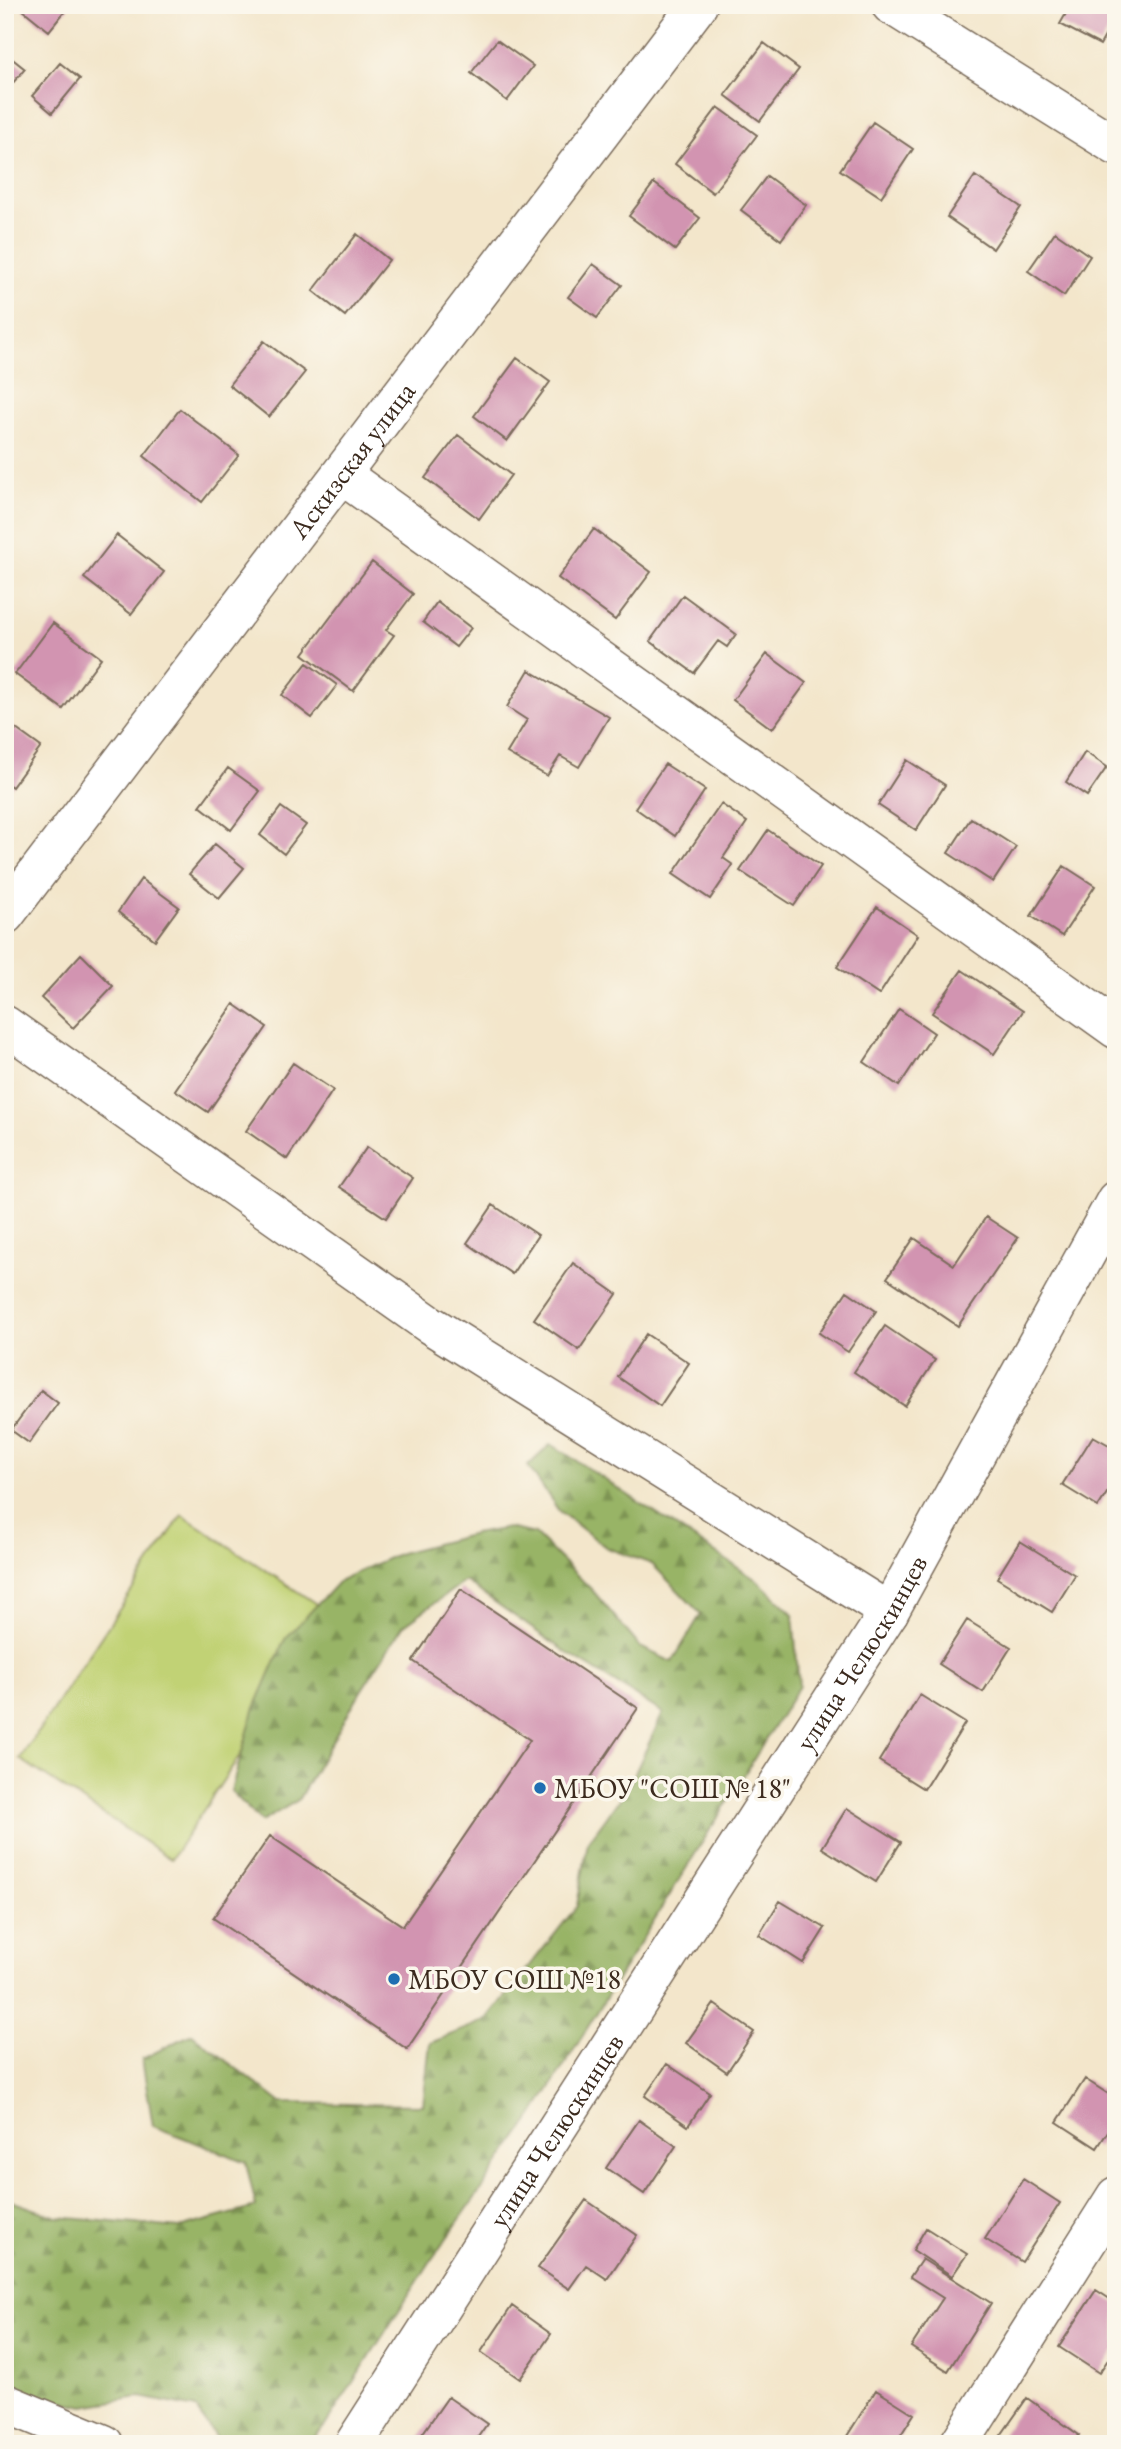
<svg xmlns="http://www.w3.org/2000/svg" width="1121" height="2449" font-family="'EB Garamond',serif">
<style>
.green{fill:#c1d275;stroke:#7e7e4a;stroke-width:2}
.forest{fill:url(#forest-firs);stroke:#6a6f42;stroke-width:2}
.building{fill:#d294b1}
.lines{fill:none;stroke-linecap:round;stroke-linejoin:round}
.street-casing{stroke:#7b6c5b;stroke-width:41}
.street{stroke:#fff;stroke-width:38}
.poi-dot{fill:#1f6fb2;stroke:#fbf7ec;stroke-width:2.5}
.labels{text-anchor:middle;stroke-width:7;stroke-linejoin:round;paint-order:stroke}
.street-label{font-size:28px;fill:#3b2a1e;stroke:#fbf7ec}
.poi-label{font-size:28px;fill:#3b2a1e;stroke:#fbf7ec;text-anchor:start}
</style>
<defs>
<pattern id="forest-firs" width="22" height="20" patternUnits="userSpaceOnUse" patternTransform="scale(1.75)"><rect width="22" height="20" fill="#98b466"/><path d="M5 1l3.5 6h-7zM16 11l3.5 6h-7z" fill="#7d9353"/></pattern>
</defs>
<rect width="100%" height="100%" fill="#fbf7ec"/>
<filter id="ink" filterUnits="userSpaceOnUse"><feTurbulence type="fractalNoise" baseFrequency=".0143" numOctaves="2"/><feDisplacementMap in="SourceGraphic" scale="14" xChannelSelector="R" yChannelSelector="G"/><feConvolveMatrix kernelMatrix="1 2 1 2 8 2 1 2 1" color-interpolation-filters="sRGB"/></filter>
<filter id="wash" filterUnits="userSpaceOnUse"><feTurbulence type="fractalNoise" baseFrequency=".00686" numOctaves="4" result="noise"/><feDisplacementMap in="SourceGraphic" scale="28" xChannelSelector="R" yChannelSelector="G"/><feGaussianBlur stdDeviation="1.57" result="paint"/><feColorMatrix in="noise" values="0 0 0 0 0 0 0 0 0 0 0 0 0 0 0 0 0 1.4 0 .05"/><feComposite in="paint" operator="in"/></filter>
<g filter="url(#wash)">
<rect width="100%" height="100%" fill="#f3e6cb"/>
<!-- green -->
<path class="green" d="M 182,1515 L 333,1615 L 171,1859 L 20,1759 Z"/>
<!-- forest -->
<path class="forest" d="M 551,1444 L 758,1581 L 793,1614 L 799,1686 L 534,2114 L 432,2259 L 325,2426 L 308,2444 L 220,2444 L 196,2408 L 140,2397 L 84,2406 L 13,2391 L 5,2385 L 5,2199 L 57,2217 L 180,2228 L 256,2207 L 246,2162 L 153,2126 L 142,2059 L 192,2034 L 281,2103 L 423,2105 L 430,2043 L 487,2020 L 577,1906 L 588,1842 L 629,1786 L 663,1713 L 567,1653 L 465,1581 L 403,1626 L 361,1691 L 298,1800 L 261,1822 L 231,1791 L 254,1710 L 285,1639 L 340,1580 L 400,1553 L 474,1534 L 508,1528 L 535,1534 L 593,1591 L 640,1647 L 672,1662 L 701,1614 L 652,1564 L 607,1548 L 559,1511 L 528,1466 Z"/>
<g id="blocks">
<!-- building -->
<path class="building" d="M 28,5 L 70,5 L 49,31 L 23,10 Z
M 1071,5 L 1116,5 L 1116,17 L 1100,45 L 1060,24 Z
M 497,40 L 533,66 L 507,101 L 471,73 Z
M 764,43 L 799,69 L 760,121 L 725,95 Z
M 5,53 L 25,69 L 5,92 Z
M 60,63 L 80,79 L 52,113 L 32,96 Z
M 718,107 L 757,135 L 713,193 L 675,164 Z
M 873,122 L 913,149 L 881,197 L 840,170 Z
M 767,176 L 806,205 L 781,240 L 741,210 Z
M 975,176 L 1021,207 L 993,249 L 947,217 Z
M 654,183 L 700,218 L 675,250 L 629,216 Z
M 1055,232 L 1090,256 L 1064,296 L 1028,271 Z
M 357,234 L 389,260 L 345,316 L 313,291 Z
M 593,264 L 622,285 L 597,318 L 568,297 Z
M 264,341 L 305,372 L 269,417 L 229,385 Z
M 517,358 L 550,382 L 507,441 L 474,416 Z
M 180,409 L 239,455 L 202,502 L 144,456 Z
M 458,435 L 511,475 L 479,519 L 425,478 Z
M 594,529 L 651,572 L 615,620 L 558,578 Z
M 117,535 L 164,572 L 131,614 L 84,578 Z
M 372,562 L 413,594 L 386,630 L 394,635 L 353,691 L 303,654 Z
M 683,595 L 736,634 L 727,647 L 718,641 L 694,673 L 650,641 Z
M 437,602 L 471,628 L 456,647 L 423,622 Z
M 53,623 L 101,658 L 63,709 L 15,674 Z
M 767,654 L 806,683 L 772,729 L 733,700 Z
M 307,663 L 337,685 L 312,718 L 282,695 Z
M 529,670 L 609,717 L 579,767 L 560,756 L 547,776 L 507,753 L 527,720 L 507,707 Z
M 5,721 L 41,747 L 12,787 L 5,782 Z
M 1085,752 L 1107,767 L 1087,796 L 1066,782 Z
M 907,760 L 945,785 L 916,830 L 878,805 Z
M 665,764 L 705,790 L 675,836 L 635,808 Z
M 228,768 L 260,791 L 231,830 L 200,806 Z
M 721,804 L 747,822 L 723,858 L 733,865 L 710,899 L 673,874 Z
M 281,807 L 306,825 L 284,854 L 260,835 Z
M 971,818 L 1016,847 L 993,882 L 948,853 Z
M 768,830 L 821,866 L 794,906 L 740,871 Z
M 215,844 L 244,868 L 219,898 L 189,874 Z
M 1064,866 L 1095,886 L 1062,936 L 1031,916 Z
M 141,879 L 179,907 L 155,940 L 118,912 Z
M 877,907 L 918,935 L 879,995 L 837,967 Z
M 81,954 L 113,986 L 73,1028 L 41,998 Z
M 962,970 L 1023,1011 L 994,1054 L 932,1013 Z
M 234,1004 L 267,1027 L 208,1112 L 175,1090 Z
M 899,1009 L 934,1033 L 899,1086 L 864,1062 Z
M 293,1063 L 333,1090 L 287,1159 L 246,1131 Z
M 367,1147 L 413,1178 L 386,1218 L 339,1187 Z
M 493,1205 L 538,1235 L 512,1274 L 467,1243 Z
M 986,1217 L 1018,1238 L 958,1326 L 887,1278 L 914,1238 L 954,1265 Z
M 573,1263 L 617,1294 L 579,1350 L 534,1319 Z
M 847,1291 L 876,1311 L 848,1352 L 819,1333 Z
M 885,1326 L 935,1360 L 905,1406 L 854,1372 Z
M 646,1334 L 689,1363 L 660,1406 L 618,1377 Z
M 41,1390 L 58,1403 L 29,1443 L 11,1430 Z
M 1093,1436 L 1116,1449 L 1116,1479 L 1098,1507 L 1062,1485 Z
M 1020,1541 L 1075,1575 L 1052,1612 L 997,1578 Z
M 461,1589 L 638,1708 L 407,2049 L 213,1918 L 270,1836 L 403,1926 L 530,1740 L 413,1661 Z
M 967,1620 L 1011,1647 L 983,1692 L 939,1664 Z
M 920,1695 L 965,1723 L 924,1789 L 879,1761 Z
M 847,1808 L 901,1842 L 876,1882 L 822,1848 Z
M 780,1901 L 825,1928 L 803,1963 L 759,1935 Z
M 714,2004 L 754,2032 L 727,2072 L 686,2043 Z
M 667,2064 L 710,2093 L 688,2126 L 645,2096 Z
M 1085,2079 L 1116,2099 L 1116,2119 L 1097,2148 L 1057,2122 Z
M 639,2120 L 676,2146 L 644,2194 L 606,2168 Z
M 1023,2179 L 1060,2203 L 1022,2262 L 985,2239 Z
M 586,2200 L 637,2235 L 607,2279 L 586,2265 L 569,2289 L 538,2268 Z
M 926,2228 L 967,2254 L 952,2276 L 913,2250 Z
M 922,2259 L 991,2303 L 948,2371 L 911,2347 L 943,2298 L 910,2277 Z
M 1096,2290 L 1116,2303 L 1116,2348 L 1099,2373 L 1059,2347 Z
M 512,2306 L 551,2334 L 520,2379 L 481,2352 Z
M 876,2390 L 914,2414 L 895,2444 L 842,2444 Z
M 448,2397 L 487,2424 L 473,2444 L 424,2444 L 418,2440 Z
M 1027,2398 L 1079,2435 L 1072,2444 L 1001,2444 L 997,2441 Z"/>
</g>
</g>
<g filter="url(#ink)">
<use href="#blocks" fill-opacity="0" stroke="#7b6c5b" stroke-width="2"/>
<g class="lines">
<defs>
<g id="street">
<path d="M 891,5 L 1116,146"/>
<path d="M 342,475 L 1116,1029"/>
<path id="s1" d="M 5,915 L 698,5"/>
<path d="M 5,1025 L 429,1324 L 889,1612"/>
<path d="M 5,2403 L 104,2444"/>
<path id="s2" d="M 354,2444 L 889,1612 L 1116,1200"/>
<path d="M 959,2444 L 1116,2196"/>
</g>
</defs>
<!-- street casing -->
<use href="#street" class="street-casing"/>
<!-- street -->
<use href="#street" class="street"/>
</g>
</g>
<!-- markers -->
<g class="poi-dot">
<circle cx="540" cy="1788" r="7"/>
<circle cx="394" cy="1979" r="7"/>
</g>
<g class="labels">
<!-- street labels -->
<g class="street-label">
<text dy="10" stroke="none"><textPath href="#s1" startOffset="572">Аскизская улица</textPath></text>
<text dy="10" stroke="none"><textPath href="#s2" startOffset="940">улица Челюскинцев</textPath></text>
<text dy="10" stroke="none"><textPath href="#s2" startOffset="373">улица Челюскинцев</textPath></text>
</g>
<!-- poi labels -->
<g class="poi-label">
<text x="554" y="1798">МБОУ "СОШ № 18"</text>
<text x="408" y="1989">МБОУ СОШ №18</text>
</g>
</g>
<!-- margin -->
<rect width="1121" height="2449" fill="none" stroke="#fbf7ec" stroke-width="28"/>
</svg>
